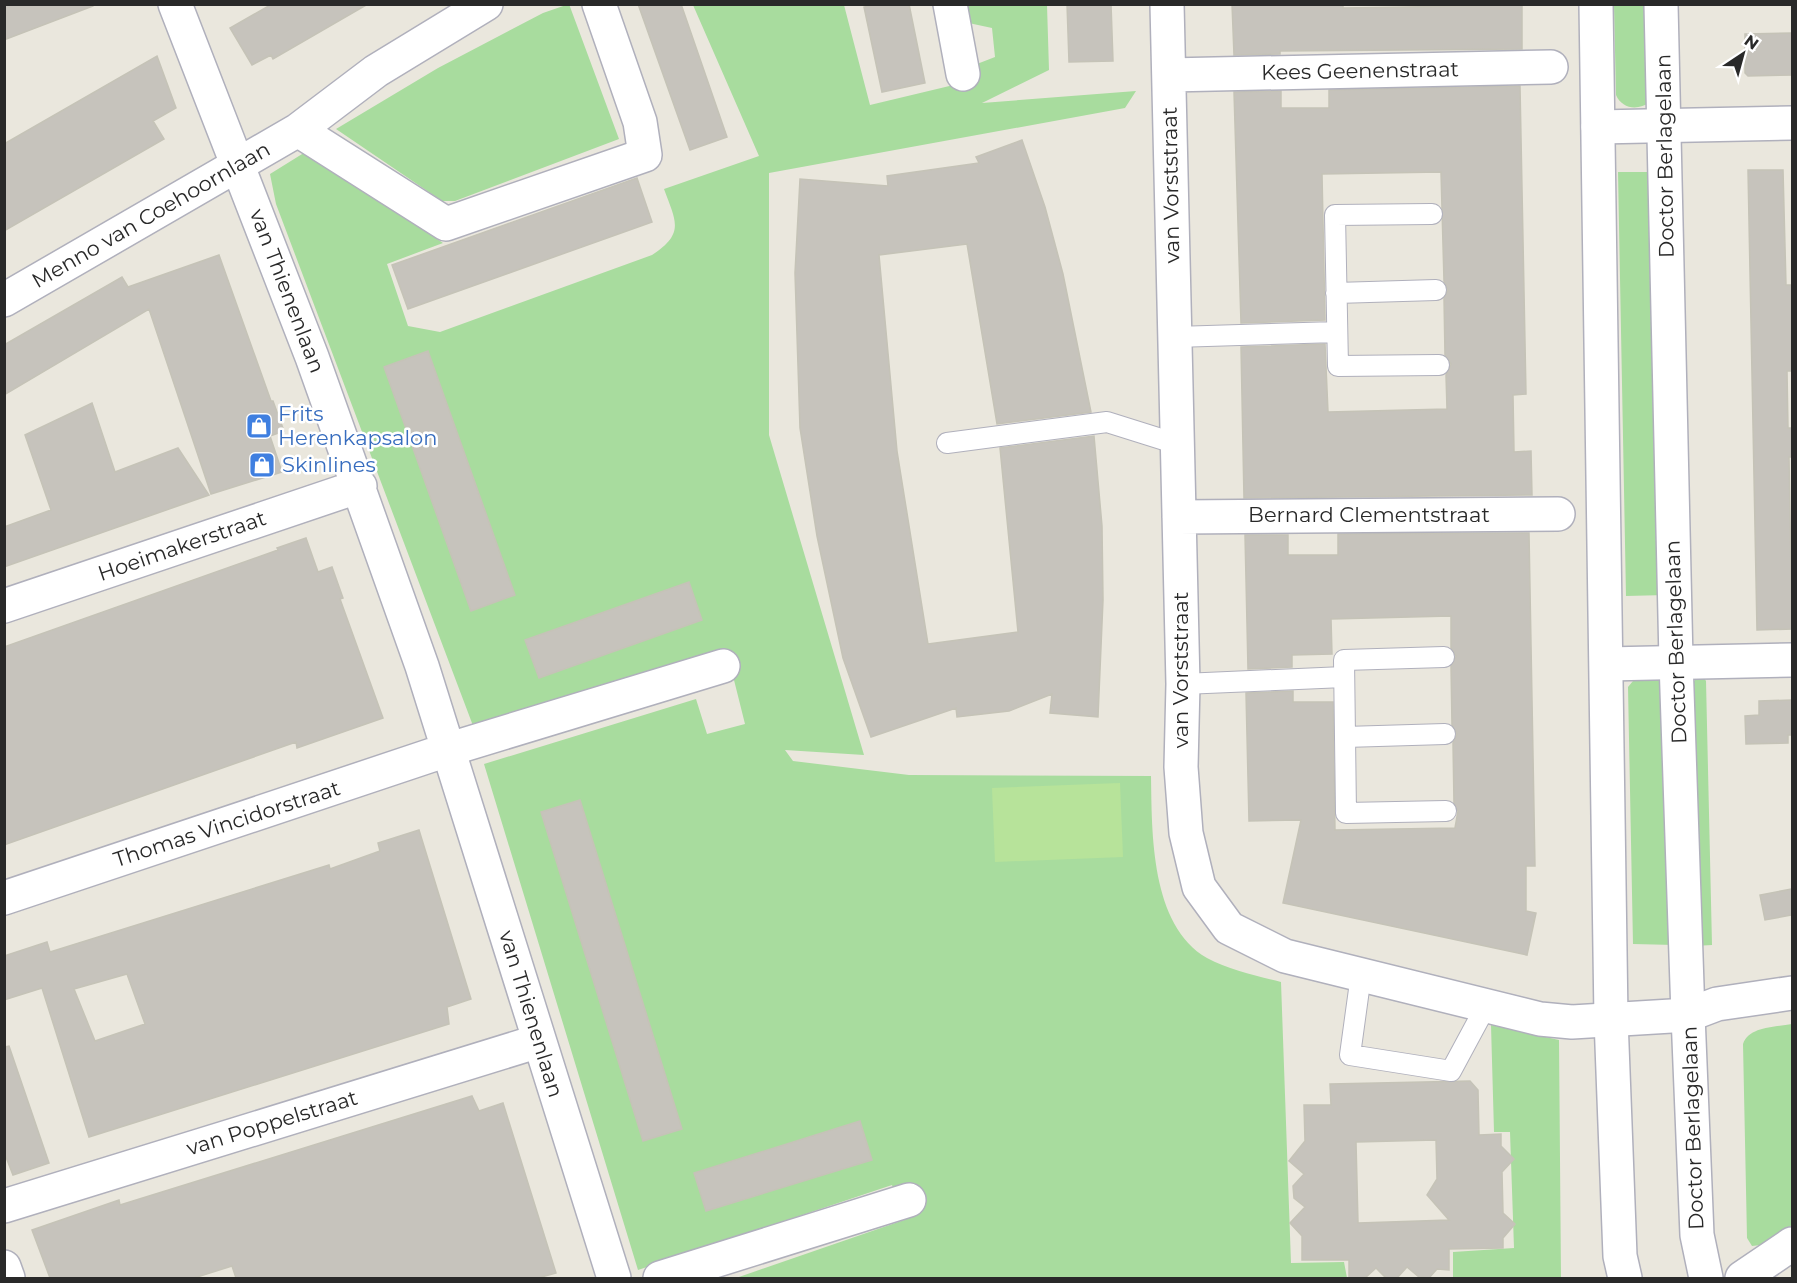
<svg xmlns="http://www.w3.org/2000/svg" width="1797" height="1283" font-family="Montserrat,sans-serif">
<style>
.green{fill:#a8dc9e}
.pitch{fill:#b7e39a}
.building{fill:#c6c3bc;stroke:#c5c3b7;stroke-width:1.5;fill-rule:evenodd}
.lines{fill:none;stroke-linecap:round;stroke-linejoin:round}
.lane-casing{stroke:#b0b0bc;stroke-width:22}
.street-casing{stroke:#b0b0bc;stroke-width:36}
.secondary-casing{stroke:#b0b0bc;stroke-width:36}
.lane{stroke:#fff;stroke-width:20}
.street{stroke:#fff;stroke-width:33}
.secondary{stroke:#fff;stroke-width:33}
.labels{text-anchor:middle;stroke-width:5;stroke-linejoin:round;paint-order:stroke}
.street-label{font-size:21px;fill:#292929;stroke:#fff}
.shop-label{font-size:21px;fill:#366cbe;stroke:#fff;text-anchor:start}
</style>
<rect width="100%" height="100%" fill="#eae7dd"/>
<!-- green -->
<path class="green" d="M 569,4 L 619,139 L 455,201 L 442,201 L 336,129 L 438,68 L 543,13 Z
M 693,5 L 844,5 L 870,105 L 962,83 L 964,69 L 995,57 L 992,28 L 964,22 L 961,5 L 1047,5 L 1049,70 L 982,103 L 1136,91 L 1125,108 L 769,173 L 769,435 L 864,755 L 785,750 L 793,761 L 909,775 L 1151,776 C 1152,832 1150,925 1207,958 C 1229,970 1257,976 1281,982 L 1291,1263 L 1344,1262 L 1347,1278 L 736,1278 L 904,1220 L 892,1185 L 638,1270 L 484,764 L 696,699 L 707,734 L 745,724 L 728,656 L 475,731 L 276,204 L 270,174 L 307,151 L 443,243 L 387,264 L 408,326 L 440,332 L 652,255 C 685,233 676,222 664,189 L 759,156 Z
M 1614,5 L 1656,5 L 1650,102 C 1638,111 1622,109 1616,95 Z
M 1618,172 L 1658,172 L 1666,595 L 1626,596 Z
M 1638,675 L 1666,680 L 1675,945 L 1633,944 L 1628,687 Z
M 1704,678 L 1706,681 L 1712,945 L 1694,946 L 1687,688 L 1695,680 Z
M 1792,1024 L 1792,1225 L 1761,1245 L 1752,1246 L 1747,1238 L 1743,1044 C 1749,1026 1776,1027 1792,1024 Z
M 1491,1025 L 1559,1040 L 1561,1278 L 1453,1278 L 1453,1252 L 1514,1248 L 1510,1132 L 1494,1132 Z"/>
<!-- pitch -->
<path class="pitch" d="M 1120,783 L 1123,857 L 995,862 L 992,788 Z"/>
<!-- building -->
<path class="building" d="M 4,4 L 93,4 L 93,6 L 4,40 Z
M 272,4 L 368,4 L 273,59 L 271,55 L 252,65 L 230,28 Z
M 638,4 L 681,4 L 727,137 L 690,150 Z
M 877,4 L 909,4 L 925,83 L 882,92 L 864,7 Z
M 1067,4 L 1111,4 L 1113,61 L 1069,62 Z
M 1232,4 L 1343,4 L 1343,8 L 1522,5 L 1522,49 L 1280,51 L 1280,54 L 1234,55 Z
M 1792,33 L 1792,75 L 1748,76 L 1745,73 L 1745,34 Z
M 157,56 L 176,108 L 153,121 L 164,139 L 4,231 L 4,144 Z
M 1520,86 L 1526,394 L 1513,395 L 1514,452 L 1531,451 L 1532,495 L 1244,498 L 1241,347 L 1325,344 L 1328,412 L 1447,409 L 1446,375 L 1451,364 L 1445,355 L 1444,298 L 1448,290 L 1444,281 L 1441,172 L 1322,174 L 1325,320 L 1241,323 L 1234,92 L 1281,91 L 1281,108 L 1329,108 L 1329,90 Z
M 1022,140 L 1045,207 L 1063,274 L 1091,412 L 997,424 L 967,244 L 879,255 L 897,451 L 928,644 L 1018,632 L 1000,448 L 1094,436 L 1102,526 L 1103,600 L 1098,717 L 1050,713 L 1052,694 L 1009,711 L 957,717 L 956,708 L 871,737 L 843,658 L 817,536 L 800,428 L 795,273 L 800,179 L 888,186 L 887,176 L 979,163 L 976,157 Z
M 1748,170 L 1783,170 L 1786,285 L 1792,285 L 1792,371 L 1787,371 L 1788,428 L 1792,428 L 1792,457 L 1789,457 L 1792,629 L 1757,630 Z
M 637,178 L 652,222 L 408,309 L 392,265 Z
M 219,255 L 271,401 L 273,401 L 284,431 L 270,436 L 282,472 L 211,494 L 149,309 L 4,395 L 4,345 L 122,277 L 128,287 Z
M 428,351 L 515,595 L 471,611 L 384,367 Z
M 92,403 L 115,472 L 178,448 L 209,495 L 4,567 L 4,527 L 51,510 L 25,435 Z
M 1529,533 L 1535,866 L 1526,866 L 1526,911 L 1536,913 L 1527,955 L 1283,903 L 1301,820 L 1249,821 L 1246,693 L 1293,691 L 1293,702 L 1333,702 L 1335,830 L 1455,828 L 1458,811 L 1454,803 L 1453,743 L 1457,734 L 1452,725 L 1451,666 L 1456,656 L 1451,648 L 1451,616 L 1331,619 L 1332,654 L 1292,655 L 1292,667 L 1248,669 L 1245,535 L 1288,535 L 1288,555 L 1338,555 L 1338,534 Z
M 306,538 L 318,572 L 332,567 L 343,598 L 340,599 L 383,718 L 297,748 L 296,742 L 4,845 L 4,647 L 278,550 L 277,548 Z
M 689,582 L 702,620 L 539,678 L 525,640 Z
M 1792,700 L 1792,735 L 1788,735 L 1788,743 L 1746,744 L 1745,716 L 1759,715 L 1759,701 Z
M 580,800 L 682,1129 L 643,1141 L 541,812 Z
M 419,830 L 471,999 L 447,1007 L 449,1024 L 89,1137 L 42,988 L 4,1000 L 4,956 L 47,942 L 50,952 L 329,865 L 330,869 L 380,851 L 378,843 ZM 127,974 L 145,1024 L 95,1041 L 74,989 Z
M 1792,889 L 1792,915 L 1765,920 L 1760,895 Z
M 9,1046 L 49,1163 L 13,1175 L 4,1152 L 4,1047 Z
M 1470,1081 L 1478,1090 L 1479,1135 L 1501,1134 L 1501,1146 L 1514,1159 L 1502,1172 L 1503,1213 L 1515,1224 L 1503,1238 L 1503,1248 L 1449,1249 L 1449,1270 L 1437,1269 L 1429,1278 L 1419,1277 L 1407,1267 L 1397,1278 L 1386,1278 L 1376,1268 L 1365,1278 L 1349,1278 L 1349,1260 L 1302,1260 L 1302,1236 L 1290,1223 L 1305,1207 L 1294,1198 L 1293,1186 L 1304,1174 L 1289,1161 L 1305,1141 L 1304,1105 L 1331,1105 L 1330,1084 ZM 1436,1140 L 1437,1179 L 1427,1195 L 1449,1220 L 1358,1223 L 1356,1142 Z
M 472,1096 L 479,1111 L 503,1103 L 556,1273 L 538,1278 L 236,1278 L 232,1266 L 194,1278 L 50,1278 L 32,1230 L 119,1200 L 120,1205 Z
M 860,1121 L 872,1160 L 706,1211 L 694,1173 Z"/>
<g class="lines">
<defs>
<path id="lane" d="M 1432,214 L 1335,215 L 1338,366 L 1439,365
M 1336,293 L 1436,290
M 1175,337 L 1337,332
M 947,443 L 1107,422 L 1177,444
M 1444,657 L 1344,660 L 1346,813 L 1446,811
M 1183,684 L 1344,677
M 1345,737 L 1445,734
M 1361,975 L 1350,1055 L 1451,1071 L 1486,1006"/>
<path id="street" d="M 175,4 L 312,357 L 422,666 L 614,1278
M 950,4 L 963,74
M 1167,4 L 1183,684 L 1181,767 L 1186,833 L 1199,887 L 1229,928 L 1285,956 L 1540,1019 L 1572,1022 L 1688,1015 L 1717,1004 L 1792,993
M 1169,75 L 1551,67
M 1598,127 L 1792,123
M 298,130 L 446,224 L 645,155 L 640,122 L 599,4
M 4,300 L 298,130 L 376,71 L 486,4
M 1179,517 L 1558,514
M 4,606 L 360,486
M 1607,664 L 1792,660
M 4,898 L 450,749 L 723,666
M 4,1206 L 539,1041
M 4,1267 L 8,1278
M 660,1278 L 909,1200
M 1742,1278 L 1792,1244"/>
<path id="secondary" d="M 1596,4 L 1611,1019 L 1620,1256 L 1625,1278
M 1661,4 L 1676,661 L 1688,1015 L 1697,1235 L 1706,1278"/>
</defs>
<!-- lane casing -->
<use href="#lane" class="lane-casing"/>
<!-- street casing -->
<use href="#street" class="street-casing"/>
<!-- secondary casing -->
<use href="#secondary" class="secondary-casing"/>
<!-- lane -->
<use href="#lane" class="lane"/>
<!-- street -->
<use href="#street" class="street"/>
<!-- secondary -->
<use href="#secondary" class="secondary"/>
</g>
<!-- icons -->
<defs>
<symbol id="shop-square" viewBox="-11 -11 22 22"><rect x="-9" y="-9" width="18" height="18" rx="4" fill="#3f7fe0" stroke="#fff"/><path d="M-5-2.5h2.3a2.7 3.5 0 0 1 5.4 0H5L5.5 6h-11ZM-1.5-2.5h3a1.5 2.3 0 0 0-3 0Z" fill="#fff"/></symbol>
</defs>
<g fill-rule="evenodd">
<use href="#shop-square" x="244" y="411" width="30" height="30"/>
<use href="#shop-square" x="247" y="450" width="30" height="30"/>
</g>
<g class="labels">
<!-- street labels -->
<g class="street-label">
<text transform="translate(1360 71) rotate(-1)" y="7">Kees Geenenstraat</text>
<text transform="translate(1665 156) rotate(-91)" y="7">Doctor Berlagelaan</text>
<text transform="translate(1171 185) rotate(-91)" y="7">van Vorststraat</text>
<text transform="translate(151 215) rotate(-30)" y="7">Menno van Coehoornlaan</text>
<text transform="translate(287 291) rotate(69)" y="7">van Thienenlaan</text>
<text x="1369" y="522">Bernard Clementstraat</text>
<text transform="translate(182 546) rotate(-19)" y="7">Hoeimakerstraat</text>
<text transform="translate(1676 642) rotate(-92)" y="7">Doctor Berlagelaan</text>
<text transform="translate(1181 670) rotate(-90)" y="7">van Vorststraat</text>
<text transform="translate(227 824) rotate(-18)" y="7">Thomas Vincidorstraat</text>
<text transform="translate(531 1014) rotate(73)" y="7">van Thienenlaan</text>
<text transform="translate(272 1123) rotate(-17)" y="7">van Poppelstraat</text>
<text transform="translate(1693 1128) rotate(-92)" y="7">Doctor Berlagelaan</text>
</g>
<!-- shop labels -->
<g class="shop-label">
<text x="278" y="421">Frits<tspan x="278" dy="24">Herenkapsalon</tspan></text>
<text x="282" y="472">Skinlines</text>
</g>
</g>
<!-- border -->
<rect width="1797" height="1283" fill="none" stroke="#292929" stroke-width="12"/>
<!-- north arrow -->
<g transform="translate(1743 54) rotate(36)" stroke="#ffffff" stroke-width="4.5" paint-order="stroke">
<path d="M0-4.5L10 22L0 15L-10 22Z" fill="#292929"/>
<text y="-9" font-size="16" font-weight="bold" text-anchor="middle" fill="#292929">N</text>
</g>
</svg>
